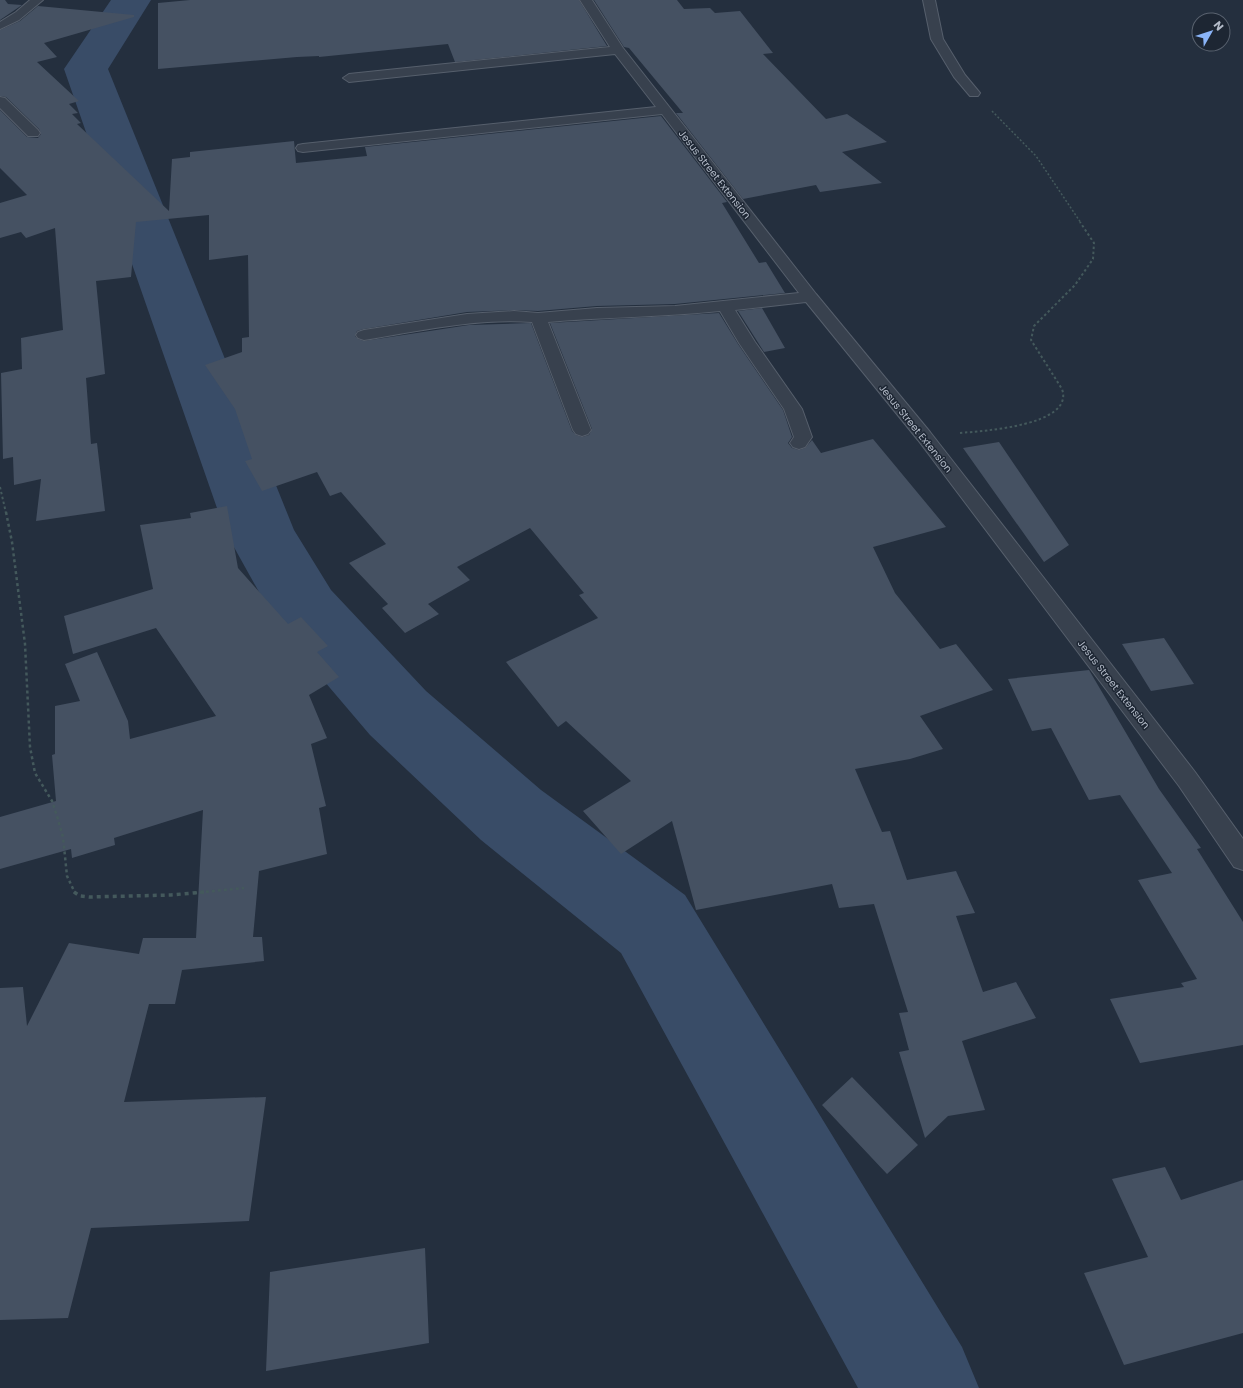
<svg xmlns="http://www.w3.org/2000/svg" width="1243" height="1388" font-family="Poppins,sans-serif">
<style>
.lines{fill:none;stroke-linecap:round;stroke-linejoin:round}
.river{fill:#394c67;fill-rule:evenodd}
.building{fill:#455162}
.minor-casing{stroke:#565f6c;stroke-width:2}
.path-far3{stroke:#44595c;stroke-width:1.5;stroke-dasharray:2 2;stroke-linecap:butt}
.path-far2{stroke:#44595c;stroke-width:2;stroke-dasharray:2.5 2.5;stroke-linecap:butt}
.path-far1{stroke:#44595c;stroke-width:2.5;stroke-dasharray:3 3;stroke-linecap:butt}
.path{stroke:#44595c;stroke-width:3.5;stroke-dasharray:4 4;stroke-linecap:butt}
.minor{fill:#38414e;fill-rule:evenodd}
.labels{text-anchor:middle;stroke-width:3;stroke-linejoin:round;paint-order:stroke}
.street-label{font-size:10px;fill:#b4bcc9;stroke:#1d2633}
</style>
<rect width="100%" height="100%" fill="#242f3e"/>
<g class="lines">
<!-- river -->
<path class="river" d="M 111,0 L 151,0 L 108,69 L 294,530 L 331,590 L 426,691 L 541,790 L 685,895 L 962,1347 L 979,1388 L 858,1388 L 621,953 L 481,840 L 370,735 L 279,628 L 225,531 L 64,69 Z"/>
</g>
<!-- building -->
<path class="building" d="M 0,0 L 5,0 L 8,4 L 22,5 L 0,20 Z
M 190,0 L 579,0 L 607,46 L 455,62 L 448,44 L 319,57 L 319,56 L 297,57 L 158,69 L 158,3 Z
M 594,0 L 677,0 L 684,9 L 710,8 L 715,13 L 740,11 L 773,53 L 763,54 L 826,119 L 847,114 L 887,142 L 842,152 L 882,183 L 820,192 L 816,185 L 743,199 L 676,113 L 683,113 L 629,48 L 624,47 Z
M 38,6 L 134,15 L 134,17 L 44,43 L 57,57 L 37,62 L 79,101 L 69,104 L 78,113 L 72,114 L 81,123 L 77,124 L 169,211 L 172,159 L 190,157 L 190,152 L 294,141 L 296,163 L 367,156 L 365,147 L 661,116 L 727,202 L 722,203 L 759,263 L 766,262 L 785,293 L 675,304 L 597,306 L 538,311 L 514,310 L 467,312 L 364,329 L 357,331 L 355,336 L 358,339 L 364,341 L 469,325 L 531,323 L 572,431 L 576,435 L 582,437 L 589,435 L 592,429 L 550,323 L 719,313 L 738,344 L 783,410 L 792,437 L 788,443 L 792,448 L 799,450 L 805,448 L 812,440 L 821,453 L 873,439 L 946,527 L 873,547 L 895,593 L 940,649 L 956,644 L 993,690 L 920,716 L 943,749 L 910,759 L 855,769 L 882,832 L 890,831 L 907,880 L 956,871 L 975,913 L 956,916 L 983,992 L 1016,982 L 1036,1018 L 962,1041 L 985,1110 L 948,1116 L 925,1138 L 899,1052 L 909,1050 L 899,1013 L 908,1012 L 874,904 L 839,908 L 832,884 L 696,910 L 672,821 L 621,854 L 583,811 L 631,781 L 566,721 L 558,727 L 506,662 L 598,618 L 579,595 L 584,593 L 530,528 L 457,567 L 470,580 L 428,604 L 439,614 L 405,633 L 382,608 L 388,604 L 349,563 L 386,544 L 341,492 L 330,496 L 317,472 L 262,491 L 245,461 L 252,459 L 235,409 L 205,365 L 242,352 L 242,338 L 249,337 L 248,255 L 209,260 L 209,215 L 136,222 L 131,277 L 96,281 L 105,374 L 86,378 L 91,444 L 97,443 L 105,511 L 36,521 L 41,479 L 14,485 L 13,457 L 3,459 L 1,373 L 22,369 L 21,338 L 63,330 L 55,228 L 26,238 L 21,232 L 0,238 L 0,203 L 27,195 L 0,168 L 0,110 L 27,137 L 38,138 L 41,134 L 39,129 L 6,97 L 0,96 L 0,30 L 20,21 Z
M 762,308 L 785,348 L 764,352 L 738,311 Z
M 999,442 L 1069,545 L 1044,562 L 963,448 Z
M 227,506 L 238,568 L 288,624 L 301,617 L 328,646 L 317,652 L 339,677 L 309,695 L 327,738 L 311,744 L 326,806 L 319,808 L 327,854 L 259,871 L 253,937 L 262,937 L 264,961 L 182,970 L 175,1004 L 149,1004 L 124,1102 L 266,1097 L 249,1221 L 91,1228 L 68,1318 L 0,1320 L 0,988 L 23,987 L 27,1026 L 69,943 L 139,954 L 143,938 L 196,938 L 203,810 L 114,838 L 115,845 L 72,858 L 71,849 L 0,869 L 0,817 L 56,801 L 52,755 L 55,754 L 55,706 L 80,701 L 65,664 L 97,652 L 128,721 L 130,739 L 216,716 L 156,628 L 73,654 L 64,616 L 153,589 L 140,525 L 191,518 L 190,513 Z
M 1164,638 L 1194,684 L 1151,691 L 1122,644 Z
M 1089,670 L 1159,789 L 1201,848 L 1197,849 L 1243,922 L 1243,1045 L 1140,1063 L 1110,999 L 1184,987 L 1181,983 L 1197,979 L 1138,880 L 1172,873 L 1120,795 L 1089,800 L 1051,728 L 1032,731 L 1008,679 Z
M 852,1077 L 918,1145 L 887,1174 L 822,1105 Z
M 1165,1167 L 1181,1200 L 1243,1180 L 1243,1333 L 1124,1365 L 1084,1273 L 1148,1257 L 1112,1179 Z
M 425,1248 L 429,1343 L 266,1371 L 270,1272 Z"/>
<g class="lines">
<defs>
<path id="minor" d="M 30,0 L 43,0 L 19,20 L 0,29 L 0,22 L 16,12 Z
M 580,0 L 592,0 L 623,48 L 816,294 L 930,432 L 1195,772 L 1243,839 L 1243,870 L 1234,867 L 1179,786 L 918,440 L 806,302 L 735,310 L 755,342 L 802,409 L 812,437 L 805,447 L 799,449 L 793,447 L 790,443 L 794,437 L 784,409 L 739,343 L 720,311 C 663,317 605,317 548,322 L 591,430 L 588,434 L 582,436 L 576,434 L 573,430 L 532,322 C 476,318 419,331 364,340 L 358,338 L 356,335 L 358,332 L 364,330 L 467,314 L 514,311 L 538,313 L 597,308 L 675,306 L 799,293 L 662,114 L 303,152 L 298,151 L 296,148 L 298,145 L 303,144 L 656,107 L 615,54 L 349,82 L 343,78 L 349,74 L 610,47 Z
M 923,0 L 935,0 L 943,39 L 965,75 L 980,93 L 978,96 L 970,96 L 954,77 L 931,39 Z
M 0,97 L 5,98 L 38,130 L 40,133 L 38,136 L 28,136 L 0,108 Z"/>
</defs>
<!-- minor casing -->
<use href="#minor" class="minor-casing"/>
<!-- path-far3 -->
<path class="path-far3" d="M 992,111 L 1036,156 L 1081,223"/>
<!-- path-far2 -->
<path class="path-far2" d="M 960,433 C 981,431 1075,426 1062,389 L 1031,340 L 1034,326 L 1075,285 L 1093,259 L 1094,243 L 1080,222
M 0,487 L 6,513"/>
<!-- path-far1 -->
<path class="path-far1" d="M 6,512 L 12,542 L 25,644 L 30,747 L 35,773 L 52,801 L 57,816 L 63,837 L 67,876 L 75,893
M 194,893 L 244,888"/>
<!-- path -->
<path class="path" d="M 74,892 L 80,896 L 89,897 L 171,895 L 204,892"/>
<!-- minor -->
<use href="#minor" class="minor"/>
</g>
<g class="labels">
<!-- street labels -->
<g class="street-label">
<text transform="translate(715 174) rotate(52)" y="4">Jesus Street Extension</text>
<text transform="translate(916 428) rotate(51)" y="4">Jesus Street Extension</text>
<text transform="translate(1114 684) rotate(52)" y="4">Jesus Street Extension</text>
</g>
</g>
<!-- north arrow -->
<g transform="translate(1211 32) rotate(51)"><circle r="19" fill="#1d2633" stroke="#59626f"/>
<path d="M0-3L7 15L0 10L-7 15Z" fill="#8ab4f8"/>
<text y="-6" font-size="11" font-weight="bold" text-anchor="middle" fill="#b4bcc9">N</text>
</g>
</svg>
